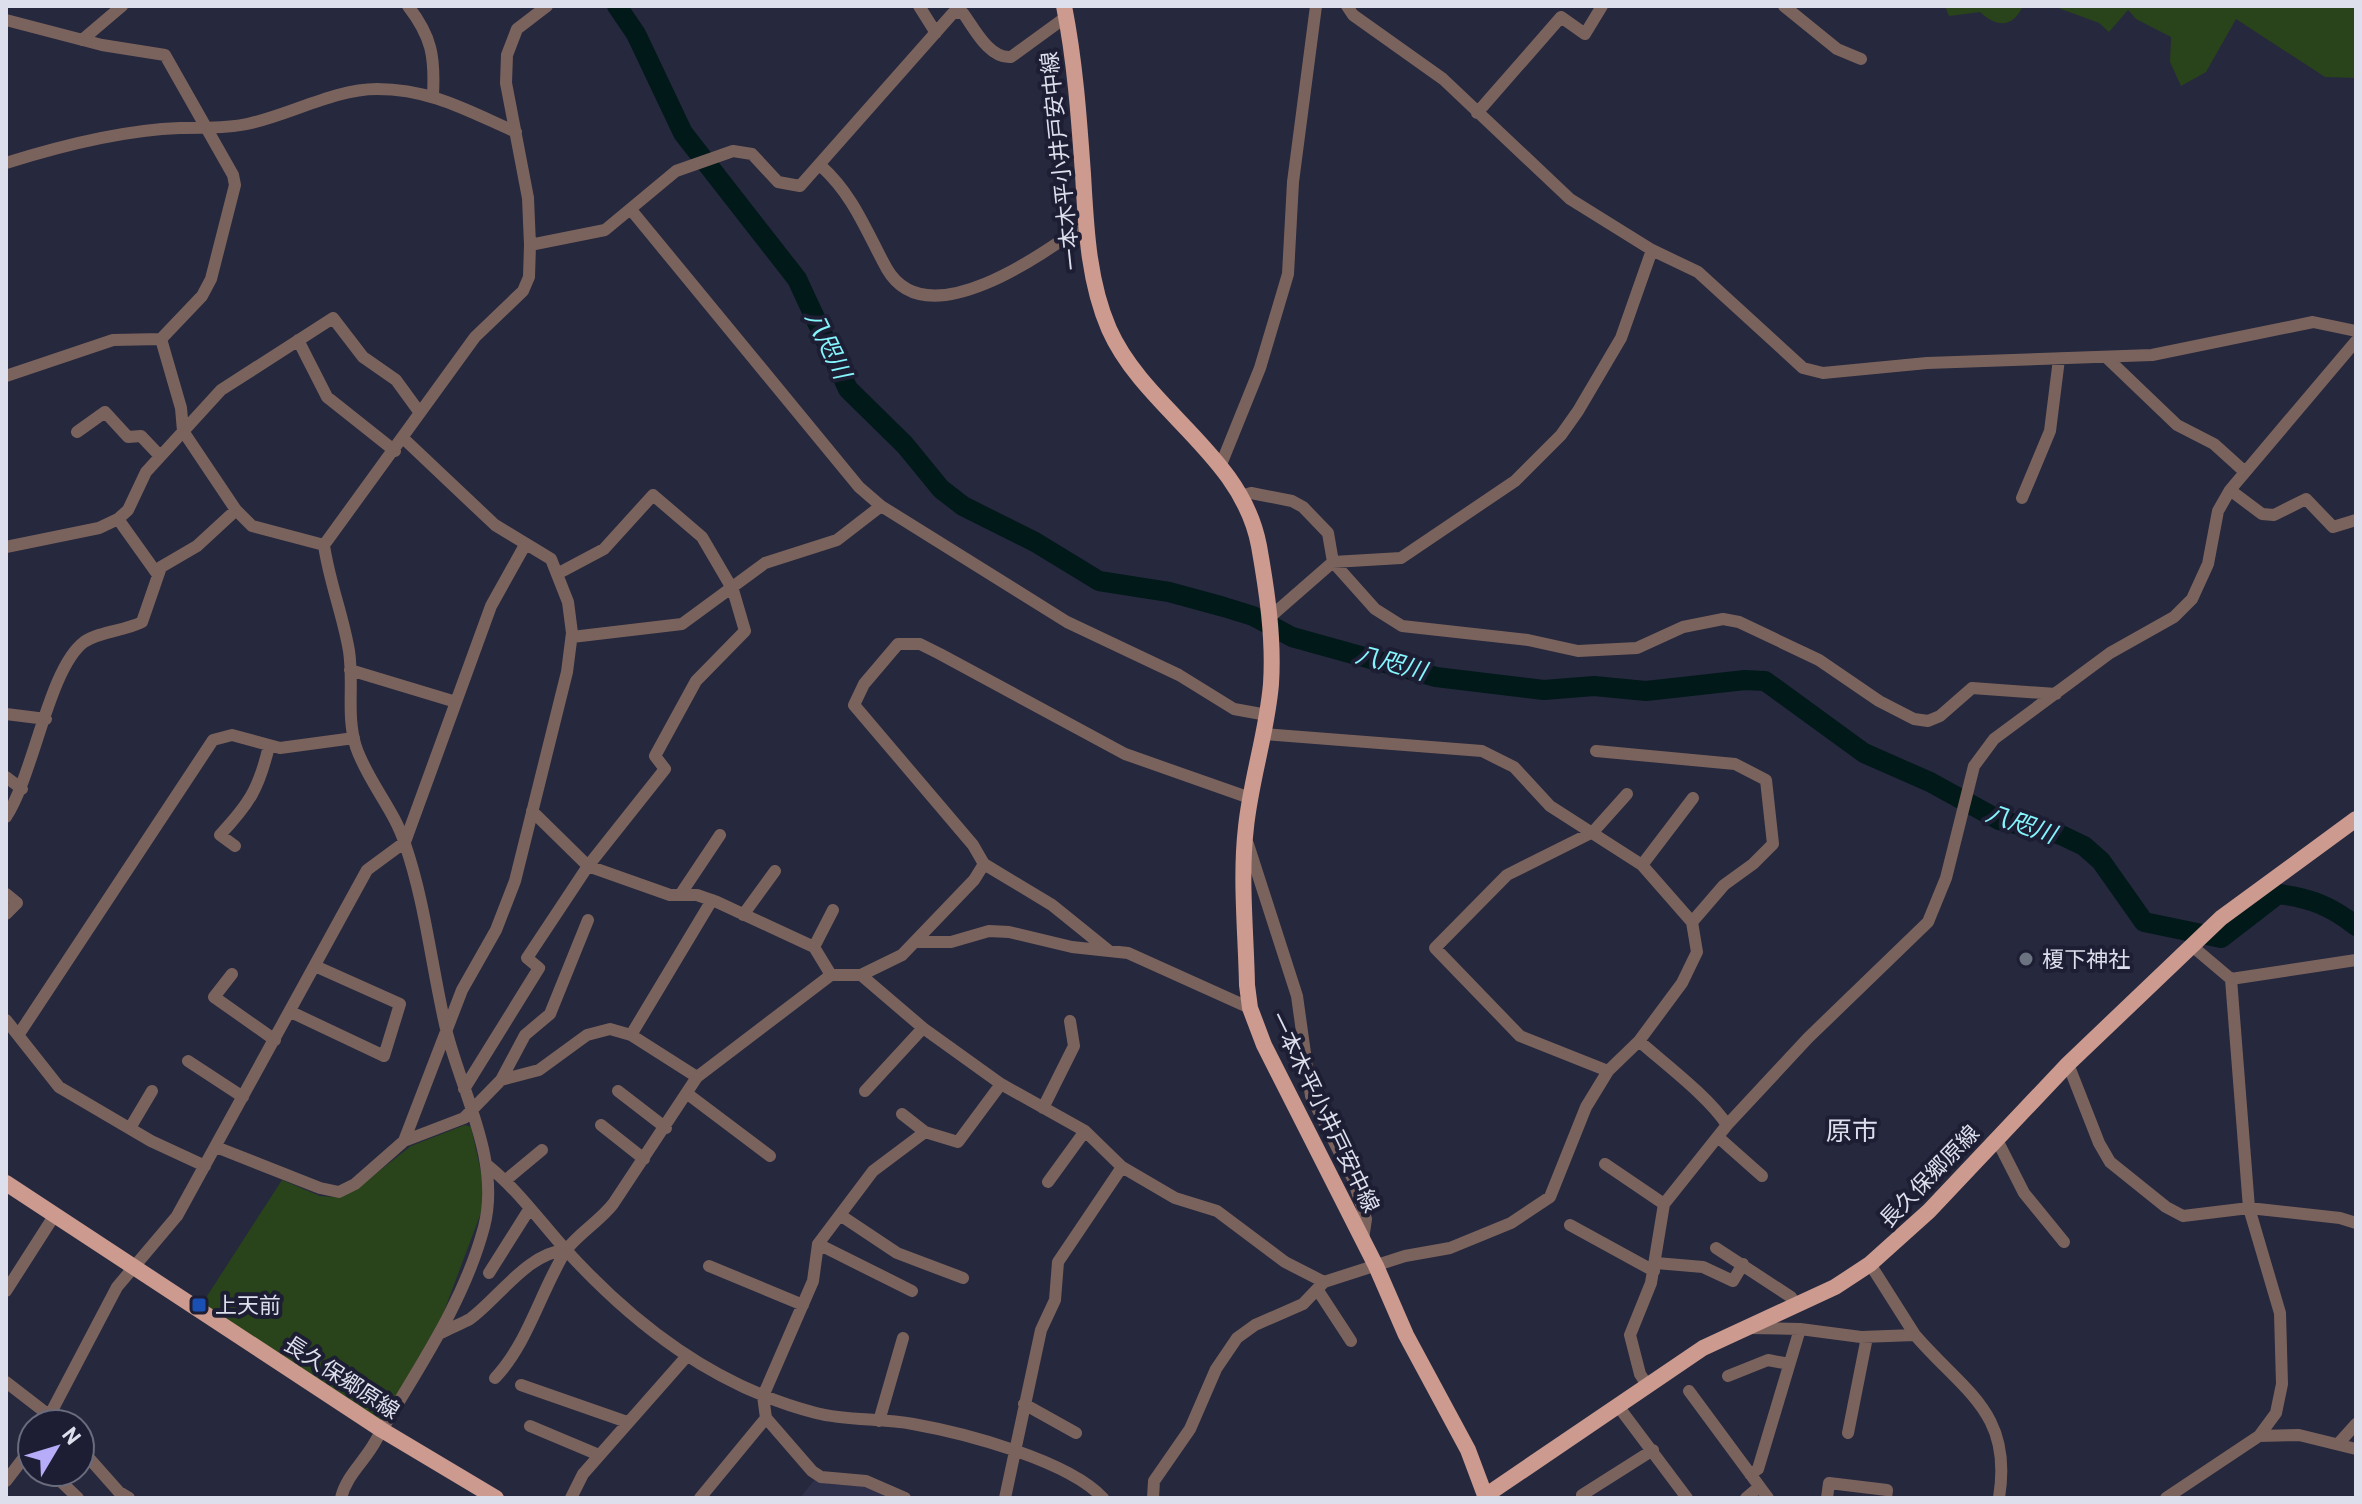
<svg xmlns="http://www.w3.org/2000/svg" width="2362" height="1504" font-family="Barlow,'Noto Sans JP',sans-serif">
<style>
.built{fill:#2f314b}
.green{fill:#29441b}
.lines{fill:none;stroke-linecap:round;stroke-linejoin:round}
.river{stroke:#02191a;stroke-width:20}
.minor{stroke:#7b635d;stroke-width:12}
.major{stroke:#cc9a8e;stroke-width:16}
.worship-dot{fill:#6b7280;stroke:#1d1e33;stroke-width:3}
.transit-dot{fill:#1a4fb4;stroke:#1d1e33;stroke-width:3}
.labels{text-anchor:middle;stroke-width:8;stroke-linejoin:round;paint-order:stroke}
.street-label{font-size:22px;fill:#dddfed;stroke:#1d1e33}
.poi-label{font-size:22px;fill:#dddfed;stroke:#1d1e33;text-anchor:start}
.water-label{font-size:24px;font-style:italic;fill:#85f6fd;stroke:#1d1e33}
.quarter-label{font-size:26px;fill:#dddfed;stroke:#1d1e33}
</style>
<rect width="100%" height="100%" fill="#26283d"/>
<!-- built -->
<path class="built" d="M 816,1478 L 829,1484 L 861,1486 L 894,1498 L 800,1498 Z"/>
<!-- green -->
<path class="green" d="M 1945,6 L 2023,6 C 2012,29 1996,27 1980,12 L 1949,16 Z
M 2053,6 L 2356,6 L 2356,78 L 2325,77 L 2236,19 L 2206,72 L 2181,86 L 2170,62 L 2171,37 L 2136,19 L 2128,10 L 2109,32 L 2099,23 Z
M 465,1125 L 471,1127 L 484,1186 L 482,1210 L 443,1314 L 382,1423 L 200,1307 L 282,1180 L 320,1196 L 332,1197 L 355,1190 L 411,1146 Z"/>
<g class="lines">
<!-- river -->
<path class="river" d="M 617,6 L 636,34 L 683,133 L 797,279 L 848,389 L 905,445 L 941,489 L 963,506 L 1035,542 L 1099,581 L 1169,592 L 1224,607 L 1253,616 L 1292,637 L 1436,677 L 1544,690 L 1594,686 L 1646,691 L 1745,680 L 1765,681 L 1864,753 L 1930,782 L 1999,820 L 2061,835 L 2084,846 L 2101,861 L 2144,922 L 2221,938 L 2278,894 C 2310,898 2331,906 2356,926"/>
<!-- minor -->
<path class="minor" d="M 408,6 C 432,37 435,57 433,95
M 919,6 L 936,33
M 1347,6 L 1353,15 L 1443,79 L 1570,199 L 1652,250 L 1698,272 L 1803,368 L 1823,373 L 1927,363 L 2152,355 L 2313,322 L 2356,331
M 1784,6 L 1837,49 L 1861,59
M 6,20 L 102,45 L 165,55 L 233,175 L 235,185 L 211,279 L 202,296 L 161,339 L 113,340 L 6,376
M 82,40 L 122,6
M 1477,113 L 1561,17 L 1585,34 L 1602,6
M 6,163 C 60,146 124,130 180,128 C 203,127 224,129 247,124 C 290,115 334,89 377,89 C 431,89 468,111 516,132
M 821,166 C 854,196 866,231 887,269 C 927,338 1043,254 1086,223
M 632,211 L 859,487 L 881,506 L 1067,622 L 1179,675 L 1234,709 L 1267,715
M 530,245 L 605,230 L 676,171 L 733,151 L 752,154 L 778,182 L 800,186 L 953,13 L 963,13 C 974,28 989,59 1011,57 L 1066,17
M 161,339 L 181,408 L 183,431 L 236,510 L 252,526 L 324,545
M 298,340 L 327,397 L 395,451
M 2107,358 L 2177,425 L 2214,444 L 2245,472
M 77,432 L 105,412 L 128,437 L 141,436 L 160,456
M 403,438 L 495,525 L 551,559 L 568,602 L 572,633 L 567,672 L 515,881 L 496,930 L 462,990 L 404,1141
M 1220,467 L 1260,368 L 1288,274 L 1293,182 L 1316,6
M 2230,490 L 2262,514 L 2274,515 L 2306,499 L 2333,527 L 2356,520
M 1241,496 L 1251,493 L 1292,501 L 1303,507 L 1328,533 L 1333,562 L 1375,609 L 1402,626 L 1528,640 L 1578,651 L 1637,648 L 1683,627 L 1723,619 L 1739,622 L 1819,660 L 1879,701 L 1914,719 L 1928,721 L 1940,716 L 1972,688 L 2056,694
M 2022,498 L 2050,431 L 2059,359
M 118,519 L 158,575
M 6,547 L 99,528 L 118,519 L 128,510 L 146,472 L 221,390 L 333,318 L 363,357 L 396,380 L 420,413
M 1270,617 L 1333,562 L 1401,558 L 1515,481 L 1561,435 L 1578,411 L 1621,338 L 1652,250
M 572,637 L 682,624 L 765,563 L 837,540 L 881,506
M 350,670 L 456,702
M 6,714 L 46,719
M 1596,751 L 1735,764 L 1766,780 L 1773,844 L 1753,864 L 1724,885 L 1692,922
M 6,777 L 22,789
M 532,811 L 588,866 L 670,895 L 697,895 L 717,902 L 814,947 L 831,975
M 6,817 C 34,774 49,668 84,642 C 100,631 125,631 142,622 L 161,567 L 197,546 L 236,510
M 1248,844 L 1297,996 L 1311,1096 L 1353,1179 L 1366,1219 L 1363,1239
M 235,846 L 220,835 C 250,803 259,788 269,746
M 984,864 L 1052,905 L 1109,951
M 1642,865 L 1693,798
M 6,894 L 17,903 L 6,914
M 680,895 L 720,835
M 743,915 L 775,871
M 917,942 L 951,942 L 989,931 L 1009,932 L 1072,947 L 1128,953 L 1250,1008
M 814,947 L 833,910
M 232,974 L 214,997 L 275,1040
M 861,975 L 923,1028 L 1001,1084 L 1085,1131 L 1122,1167 L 1175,1198 L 1217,1211 L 1285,1262 L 1324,1282
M 2231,979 L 2356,960
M 291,1012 L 384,1056 L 400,1004 L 315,966
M 6,1020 L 59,1087 L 151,1141 L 205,1166
M 19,1034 L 213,740 L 232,735 L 280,748 L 354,738
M 631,1035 L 712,900
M 1639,1041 C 1665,1064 1709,1097 1727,1125
M 188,1061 L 243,1097
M 2068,1064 L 2099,1143 L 2110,1162 L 2166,1207 L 2183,1216 L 2249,1208 L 2340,1218 L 2356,1223
M 1608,1071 L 1520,1036 L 1435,948 L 1507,875 L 1593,832 L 1627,794
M 501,1080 L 525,1035 L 550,1014 L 588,920
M 464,1089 L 539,968 L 527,958 L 588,866 L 665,769 L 655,756 L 696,681 L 745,631 L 733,590 L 702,537 L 653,495 L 604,549 L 557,574
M 618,1091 L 666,1128
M 865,1091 L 923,1028
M 689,1095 L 770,1156
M 1043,1108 L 1074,1046 L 1070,1021
M 902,1114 L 925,1132 L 958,1142 L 1001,1084
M 601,1125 L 644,1159
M 130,1128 L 152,1091
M 1718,1137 L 1762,1176
M 1996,1138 L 2024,1193 L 2064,1242
M 216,1147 L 320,1188 L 339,1192 L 355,1184 L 404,1141 L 464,1118 L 501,1080 L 539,1070 L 587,1035 L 610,1029 L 631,1035 L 697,1077
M 1605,1164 L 1664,1204
M 487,1165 C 517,1189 539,1220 565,1249 C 634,1325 715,1387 816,1413 C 847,1421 881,1418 913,1424 C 964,1433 1068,1460 1103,1498
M 506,1180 L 542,1150
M 1048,1182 L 1085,1131
M 840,1215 L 897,1253 L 963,1278
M 1570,1225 L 1654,1271
M 818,1244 L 912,1291
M 1716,1248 L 1791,1297 L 1796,1306
M 1656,1263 L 1703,1267 L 1733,1281 L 1743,1264
M 1870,1264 L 1915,1335
M 709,1266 L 803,1305
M 489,1273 L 530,1208
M 1317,1289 L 1351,1341
M 6,1291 L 54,1216
M 1749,1328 L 1800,1329 L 1861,1337 L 1915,1335 C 1964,1392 2013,1412 1999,1498
M 441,1333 C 450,1328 461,1324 470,1319 C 499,1298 527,1253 566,1250
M 1728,1376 L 1768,1360 L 1789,1364
M 495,1378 C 528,1343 540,1293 565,1252 C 574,1237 600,1221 613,1204 L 697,1077 L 831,975 L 861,975 L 902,955 L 974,880 L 984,864 L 973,845 L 854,705 L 864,684 L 898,644 L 920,644 L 940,654 L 1125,754 L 1250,798
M 6,1382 L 50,1416
M 521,1385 L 627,1422
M 1647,1385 L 1640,1374 L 1630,1335 L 1651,1283 L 1664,1204 L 1727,1125 L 1808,1038 L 1928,922 L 1946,878 L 1974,766 L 1994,739 L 2110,653 L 2174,617 L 2192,599 L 2208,564 L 2218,511 L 2230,490 L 2356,341
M 1689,1391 L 1768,1498
M 1024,1404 L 1076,1433
M 1618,1406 L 1687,1498
M 879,1421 L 903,1338
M 45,1424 L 117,1287 L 177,1216 L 367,870 L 405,842 L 491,606 L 525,545
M 530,1426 L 599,1455
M 1848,1433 L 1867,1337
M 2259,1436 L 2299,1435 L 2356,1449
M 2338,1444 L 2356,1424
M 80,1448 L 119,1492 L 129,1498
M 51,1472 L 78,1498
M 1750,1474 L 1758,1469 L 1800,1329
M 6,1481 L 32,1447
M 341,1498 C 346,1476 364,1462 375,1442 C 415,1372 463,1306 484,1227 C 501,1162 463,1095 447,1033 C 432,971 426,905 405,844 C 394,809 368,782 356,747 C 346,715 354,684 349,651 C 343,615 329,581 324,545 L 475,337 L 523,291 L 529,277 L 530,245 L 528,198 L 506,83 L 507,55 L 517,29 L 547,6
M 571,1498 L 583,1474 L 687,1356
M 700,1498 L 766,1418
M 905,1498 L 866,1481 L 821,1477 L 812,1471 L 766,1418 L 763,1396 L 813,1281 L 818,1244 L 873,1171 L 925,1132
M 1005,1498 L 1041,1330 L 1055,1300 L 1058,1262 L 1122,1167
M 1153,1498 L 1154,1481 L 1190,1429 L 1216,1369 L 1237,1338 L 1255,1325 L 1303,1304 L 1324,1282 L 1405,1256 L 1450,1248 L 1511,1223 L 1550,1197 L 1586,1107 L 1608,1071 L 1639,1041 L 1682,983 L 1697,952 L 1692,922 L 1642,865 L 1550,806 L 1514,767 L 1482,751 L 1263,734
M 1583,1498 L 1582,1495 L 1653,1450
M 1746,1498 L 1759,1487
M 1827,1498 L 1829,1483 L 1887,1490 L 1886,1498
M 2166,1498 L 2259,1436 L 2276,1413 L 2282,1384 L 2280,1313 L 2249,1208 L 2231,979 L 2192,946"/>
<!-- major -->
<path class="major" d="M 1064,6 C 1075,61 1079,118 1083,174 C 1086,226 1088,281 1109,329 C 1145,410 1242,454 1259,546 C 1267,591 1274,638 1271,684 C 1267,732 1251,779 1246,827 C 1240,878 1246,933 1247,985 L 1250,1008 L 1264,1045 L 1376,1266 L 1406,1335 L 1468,1450 L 1486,1498
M 6,1183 L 382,1430 L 496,1498
M 1485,1496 L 1703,1348 L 1835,1287 L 1870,1264 L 1929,1211 L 2068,1064 L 2221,918 L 2356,819"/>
</g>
<!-- markers -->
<circle class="worship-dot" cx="2026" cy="959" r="8"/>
<rect class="transit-dot" x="191" y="1297" width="16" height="16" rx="4"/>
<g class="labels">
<!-- street labels -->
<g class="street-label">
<text transform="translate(1060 161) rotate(-96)" y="8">一本木平小井戸安中線</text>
<text transform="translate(1325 1112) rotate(64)" y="8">一本木平小井戸安中線</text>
<text transform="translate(1929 1176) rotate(-46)" y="8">長久保郷原線</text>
<text transform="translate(342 1377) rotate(33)" y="8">長久保郷原線</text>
</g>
<!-- poi labels -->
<g class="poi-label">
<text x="2042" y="967">榎下神社</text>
<text x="215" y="1313">上天前</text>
</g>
<!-- water labels -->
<g class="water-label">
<text transform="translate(828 345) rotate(64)" y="8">八咫川</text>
<text transform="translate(1391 663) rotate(15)" y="8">八咫川</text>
<text transform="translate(2021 824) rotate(19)" y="8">八咫川</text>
</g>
<!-- quarter labels -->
<g class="quarter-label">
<text x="1852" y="1140">原市</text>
</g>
</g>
<!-- border -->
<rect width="2362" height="1504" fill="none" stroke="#dddfed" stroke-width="16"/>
<!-- north arrow -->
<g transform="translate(56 1448) rotate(52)"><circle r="38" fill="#1d1e33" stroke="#6a6b7d" stroke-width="2"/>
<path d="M0-6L14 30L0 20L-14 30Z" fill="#b6acf8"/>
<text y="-12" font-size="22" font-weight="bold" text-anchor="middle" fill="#dddfed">N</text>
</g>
</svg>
